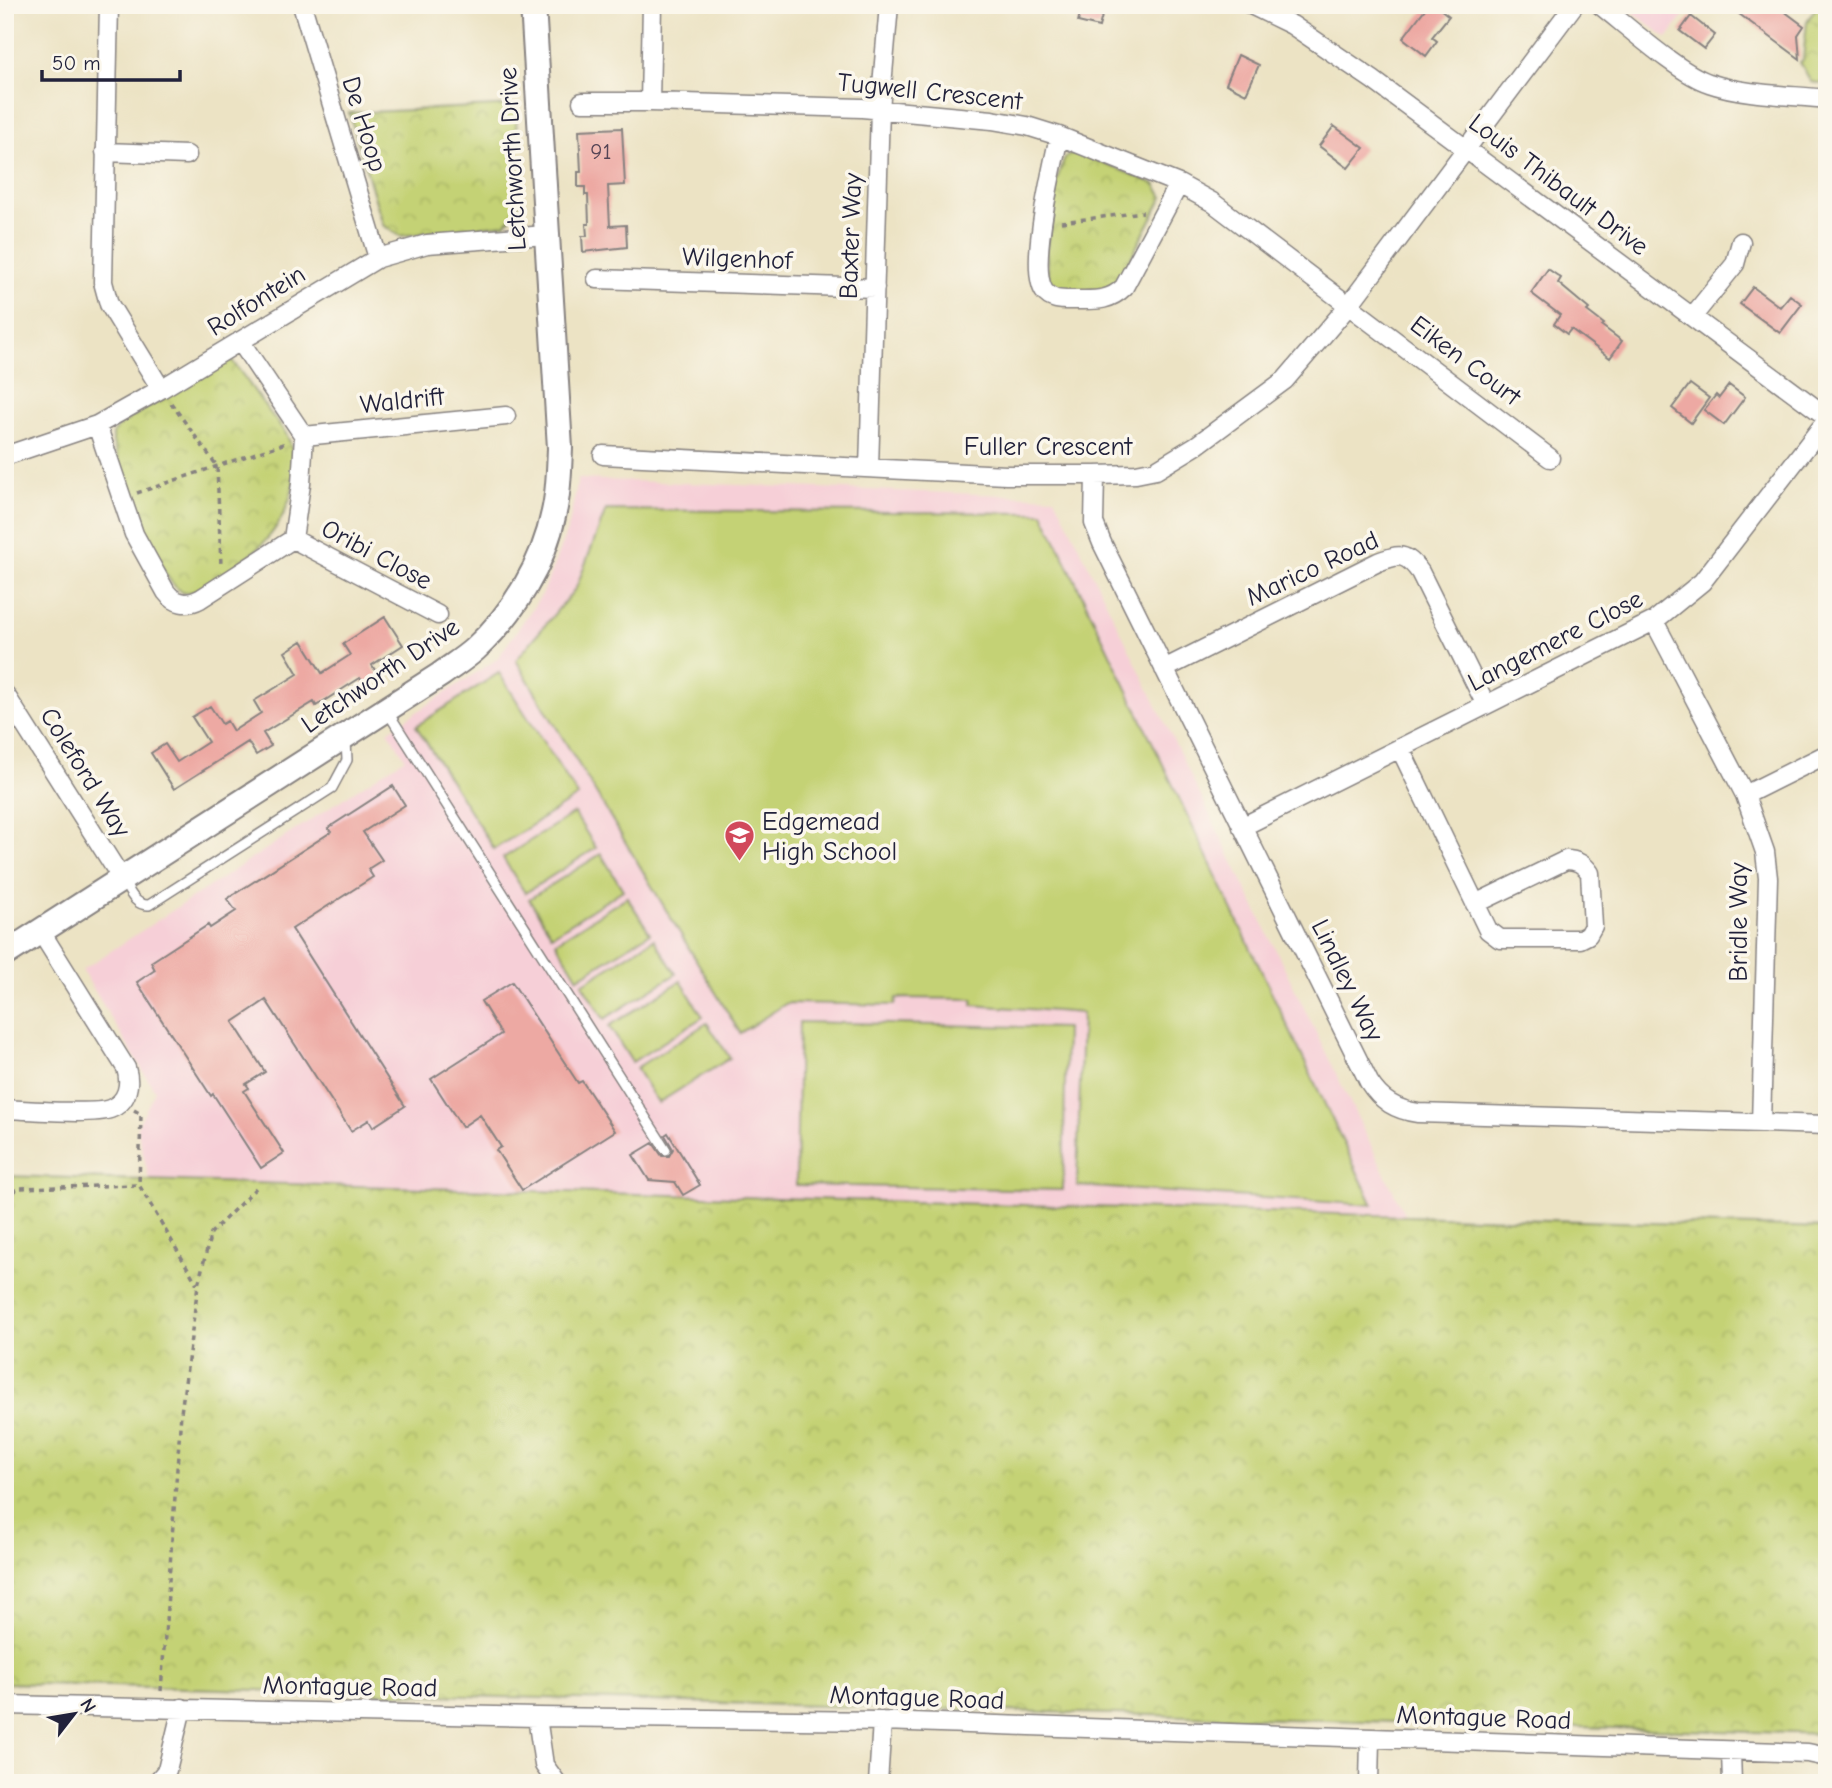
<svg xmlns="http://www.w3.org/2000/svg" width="1832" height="1788" font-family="'Comic Neue',sans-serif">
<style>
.built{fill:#f6cfd7}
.park{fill:url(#park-crowns);stroke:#737a58;stroke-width:2}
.garden{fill:#c4d274;stroke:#737a58;stroke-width:2}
.building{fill:#eda9a3}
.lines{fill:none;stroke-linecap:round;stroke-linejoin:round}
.lane-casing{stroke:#878280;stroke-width:12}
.street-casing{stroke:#878280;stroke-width:21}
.secondary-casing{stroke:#878280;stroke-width:28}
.path{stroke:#878280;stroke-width:3.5;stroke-dasharray:5 5;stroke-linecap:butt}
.lane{stroke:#fff;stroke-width:9}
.street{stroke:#fff;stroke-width:18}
.secondary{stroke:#fff;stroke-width:24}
.labels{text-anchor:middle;stroke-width:7;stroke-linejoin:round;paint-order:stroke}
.number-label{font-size:23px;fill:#545}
.street-label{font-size:26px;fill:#22223b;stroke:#fbf7ec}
.poi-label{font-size:26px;fill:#22223b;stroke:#fbf7ec;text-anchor:start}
</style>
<defs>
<pattern id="park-crowns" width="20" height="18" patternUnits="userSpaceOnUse" patternTransform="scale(1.75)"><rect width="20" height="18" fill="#c4d274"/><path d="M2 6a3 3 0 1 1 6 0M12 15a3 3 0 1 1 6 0" fill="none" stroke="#a8b465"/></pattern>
</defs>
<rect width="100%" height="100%" fill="#fbf7ec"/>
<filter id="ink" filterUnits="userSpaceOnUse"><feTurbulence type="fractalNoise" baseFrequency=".0143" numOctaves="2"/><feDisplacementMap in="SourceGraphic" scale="14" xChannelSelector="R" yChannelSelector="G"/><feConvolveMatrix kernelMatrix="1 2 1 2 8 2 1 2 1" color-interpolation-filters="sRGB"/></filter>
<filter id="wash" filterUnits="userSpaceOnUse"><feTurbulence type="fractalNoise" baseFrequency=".00686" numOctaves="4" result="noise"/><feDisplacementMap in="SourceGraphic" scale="28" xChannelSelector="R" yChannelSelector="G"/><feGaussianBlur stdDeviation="1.57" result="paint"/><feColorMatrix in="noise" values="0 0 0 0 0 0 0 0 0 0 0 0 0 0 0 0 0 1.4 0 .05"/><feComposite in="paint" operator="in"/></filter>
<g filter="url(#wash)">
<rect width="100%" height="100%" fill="#ece3c4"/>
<!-- built -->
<path class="built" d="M 1623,5 L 1692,5 L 1667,38 Z
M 578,479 L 1055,497 L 1406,1217 L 699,1204 L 150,1184 L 137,1127 L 155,1091 L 82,970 L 405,758 L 388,731 L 497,659 L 543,593 L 569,525 Z"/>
<!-- park -->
<path class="park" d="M 1818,5 L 1827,5 L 1827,84 L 1811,82 L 1800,62 L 1803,60 L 1807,21 Z
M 516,105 L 518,210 L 505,224 L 400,236 L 383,225 L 349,113 Z
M 1079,153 L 1155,184 L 1163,197 L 1116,286 C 1101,292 1065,298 1053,285 C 1038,270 1053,166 1069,154 Z
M 230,358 C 244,376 257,395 271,414 C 277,422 286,431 289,440 C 307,488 278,538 239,563 C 224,573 202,594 183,593 C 155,578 124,475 113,443 L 113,434 L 119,425 Z
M 5,1176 L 1827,1228 L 1827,1734 L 5,1683 Z"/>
<!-- garden -->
<path class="garden" d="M 606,510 L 1043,513 L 1373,1205 L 1077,1186 L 1082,1013 L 972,1005 L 973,999 L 896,998 L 895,1005 L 787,1003 L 740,1033 L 516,660 L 576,588 Z
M 499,673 L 578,796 L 494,849 L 416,726 Z
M 574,813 L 596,848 L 525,893 L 503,858 Z
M 601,854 L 623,890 L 552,935 L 529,899 Z
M 627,897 L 650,933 L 578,978 L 556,942 Z
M 654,939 L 676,974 L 604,1019 L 582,984 Z
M 681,981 L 703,1017 L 632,1062 L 609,1026 Z
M 799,1022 L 1066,1028 L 1063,1190 L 796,1185 Z
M 707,1023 L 730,1058 L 658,1103 L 636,1068 Z"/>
<g id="blocks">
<!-- building -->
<path class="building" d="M 1082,5 L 1105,5 L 1099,27 L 1078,22 Z
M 1428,5 L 1435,5 L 1449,16 L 1432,37 L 1437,41 L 1426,56 L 1403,38 Z
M 1727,5 L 1776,5 L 1804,26 L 1798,35 L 1800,59 Z
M 1691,16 L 1715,35 L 1704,49 L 1680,31 Z
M 1238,55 L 1259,65 L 1246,94 L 1226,84 Z
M 1334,126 L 1364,148 L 1348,168 L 1319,146 Z
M 622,128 L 625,185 L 608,186 L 610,226 L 626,225 L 627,247 L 583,252 L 582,236 L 587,236 L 586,224 L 589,224 L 588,195 L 585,195 L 585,187 L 578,187 L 578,172 L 581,172 L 579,130 Z
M 1548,269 L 1561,278 L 1558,283 L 1589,309 L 1587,311 L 1604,324 L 1602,326 L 1622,341 L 1610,358 L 1571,329 L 1567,334 L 1554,324 L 1560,315 L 1531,293 Z
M 1753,287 L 1780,307 L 1790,295 L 1802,304 L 1780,333 L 1740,304 Z
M 1690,384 L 1709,398 L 1691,423 L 1672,408 Z
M 1729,385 L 1745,397 L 1724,425 L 1704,410 L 1716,395 L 1719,398 Z
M 385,617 L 403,645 L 372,665 L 380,679 L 367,688 L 360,678 L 316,706 L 314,702 L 263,733 L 271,746 L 256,755 L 248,742 L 174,789 L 151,753 L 165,744 L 177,762 L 208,742 L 192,717 L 210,706 L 222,724 L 227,721 L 233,731 L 261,713 L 254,701 L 298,674 L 285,652 L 302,641 L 322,673 L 350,655 L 343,644 Z
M 393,786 L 405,805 L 363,832 L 382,860 L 368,869 L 373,877 L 292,929 L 405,1106 L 373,1127 L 369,1120 L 351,1131 L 266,1000 L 233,1022 L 265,1072 L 246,1084 L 249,1088 L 244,1091 L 284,1153 L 261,1168 L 213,1094 L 211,1096 L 137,982 L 155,970 L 151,962 L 208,925 L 210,928 L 236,911 L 227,899 L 331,832 L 328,828 Z
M 512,982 L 578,1083 L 582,1081 L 615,1131 L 522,1190 L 496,1150 L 501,1147 L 480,1115 L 462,1127 L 431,1079 L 501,1034 L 481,1001 Z
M 668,1133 L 700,1185 L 683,1195 L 675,1182 L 649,1180 L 633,1155 L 653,1143 L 662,1156 L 669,1156 L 673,1149 L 665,1135 Z"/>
</g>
</g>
<g filter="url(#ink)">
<use href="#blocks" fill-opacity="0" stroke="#878280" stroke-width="2"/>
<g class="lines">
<defs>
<path id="lane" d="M 387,711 L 666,1150
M 122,879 C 129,890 134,906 149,905 L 332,788 L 347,760 L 346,741"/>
<path id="street" d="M 109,5 L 103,282 L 109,304 L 161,389
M 302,5 L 378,258
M 1251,5 L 1292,25 L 1373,80 L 1827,417
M 1600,5 C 1627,26 1680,74 1709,83 C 1744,95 1790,95 1827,99
M 582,102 L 650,102 L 862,108 L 992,120 L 1027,126 L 1059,136 L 1179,184 L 1212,202 L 1550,458
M 650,102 L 652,5
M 1059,136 C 1053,166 1028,266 1044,291 C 1051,301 1063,300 1074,300 C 1094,300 1109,302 1124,287 L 1179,184
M 105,152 L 187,155
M 597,279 L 875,288
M 1693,316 L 1735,264 L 1741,242
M 97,425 L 134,534 L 166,592 C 175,604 187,606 200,599 L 293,539 L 301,484 L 304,436 L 240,341
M 304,436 L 506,416
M 603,455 L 1006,475 L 1095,475 L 1136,474 L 1156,470 L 1197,445 L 1285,380 L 1349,305 L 1574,5
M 5,456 L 97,425 L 161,389 L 378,258 L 427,244 L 546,235
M 869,468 L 880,109 L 889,5
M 1095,475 L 1094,523 L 1102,543 L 1369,1082 C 1381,1101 1396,1110 1418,1113 L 1827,1125
M 293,539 L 438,615
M 1654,621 L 1745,795 L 1765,852 L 1768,878 L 1761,1123
M 1164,669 L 1378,562 C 1400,554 1405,552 1420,572 L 1486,705
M 5,694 L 122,879
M 1400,748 L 1488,930 L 1500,939 L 1580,939 L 1588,935 L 1593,926 L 1590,873 C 1584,864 1577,860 1566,860 L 1475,904
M 1745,795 L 1827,754
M 1242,827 L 1654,621 L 1702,582 L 1827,420
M 5,1109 C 26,1110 94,1115 110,1109 C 128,1102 131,1084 126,1068 L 41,932
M 5,1705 L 537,1717 L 882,1721 L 1808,1753 L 1827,1757
M 537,1717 L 544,1765 L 557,1783
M 1731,1751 L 1732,1783
M 156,1783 L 167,1770 L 182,1708
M 878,1783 L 882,1721
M 1369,1783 L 1370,1739"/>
<path id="secondary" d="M 5,954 L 440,675 C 452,666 464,659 475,649 C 513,614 544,564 554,512 C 559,491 559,470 560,448 L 533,5"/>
</defs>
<!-- lane casing -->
<use href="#lane" class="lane-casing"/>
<!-- street casing -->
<use href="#street" class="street-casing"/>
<!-- secondary casing -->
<use href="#secondary" class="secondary-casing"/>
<!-- path -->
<path class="path" d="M 1061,222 L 1143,212
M 171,403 L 217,466 L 221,566
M 137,493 L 286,443
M 134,1110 L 141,1114 L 139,1185
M 5,1199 L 18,1188 L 139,1185 L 197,1284
M 161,1691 L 181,1413 L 198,1285 L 211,1233 L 258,1186"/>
<!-- lane -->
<use href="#lane" class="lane"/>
<!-- street -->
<use href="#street" class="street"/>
<!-- secondary -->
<use href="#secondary" class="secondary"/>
</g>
</g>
<!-- icons -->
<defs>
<symbol id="school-pin" viewBox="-11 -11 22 30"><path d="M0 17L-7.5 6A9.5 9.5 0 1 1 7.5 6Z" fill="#d1495b" stroke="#fbf7ec"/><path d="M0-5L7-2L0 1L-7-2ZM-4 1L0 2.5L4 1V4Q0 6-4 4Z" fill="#fff"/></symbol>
</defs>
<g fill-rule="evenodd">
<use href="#school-pin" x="722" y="818" width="35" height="47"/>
</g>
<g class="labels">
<!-- number labels -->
<g class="number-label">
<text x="601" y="159">91</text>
</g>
<!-- street labels -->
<g class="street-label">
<text transform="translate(930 91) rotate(6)" y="9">Tugwell Crescent</text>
<text transform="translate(365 124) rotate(73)" y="9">De Hoop</text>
<text transform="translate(512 159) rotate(-93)" y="9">Letchworth Drive</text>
<text transform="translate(1559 184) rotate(37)" y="9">Louis Thibault Drive</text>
<text transform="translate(850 236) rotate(-88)" y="9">Baxter Way</text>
<text transform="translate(737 258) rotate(2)" y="9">Wilgenhof</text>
<text transform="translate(256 300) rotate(-32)" y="9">Rolfontein</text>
<text transform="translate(1466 360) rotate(37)" y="9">Eiken Court</text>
<text transform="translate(402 400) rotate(-6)" y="9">Waldrift</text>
<text x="1048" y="455">Fuller Crescent</text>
<text transform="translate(377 554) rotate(28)" y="9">Oribi Close</text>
<text transform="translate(1312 568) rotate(-25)" y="9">Marico Road</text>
<text transform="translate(1555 640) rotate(-27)" y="9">Langemere Close</text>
<text transform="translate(380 675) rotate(-34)" y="9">Letchworth Drive</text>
<text transform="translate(86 772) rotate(58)" y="9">Coleford Way</text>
<text transform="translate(1738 922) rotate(-90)" y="9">Bridle Way</text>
<text transform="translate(1348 980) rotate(64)" y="9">Lindley Way</text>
<text transform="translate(350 1686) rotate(1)" y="9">Montague Road</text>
<text transform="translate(917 1697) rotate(2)" y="9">Montague Road</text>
<text transform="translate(1484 1717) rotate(2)" y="9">Montague Road</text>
</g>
<!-- poi labels -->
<g class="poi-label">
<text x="762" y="830">Edgemead<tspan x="762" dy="30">High School</tspan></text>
</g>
</g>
<!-- margin -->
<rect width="1832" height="1788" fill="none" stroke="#fbf7ec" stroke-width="28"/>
<!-- north arrow -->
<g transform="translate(74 1714) rotate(59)" stroke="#fbf7ec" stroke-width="5" paint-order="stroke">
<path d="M0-5L12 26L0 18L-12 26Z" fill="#22223b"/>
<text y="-10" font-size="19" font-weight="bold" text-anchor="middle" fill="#22223b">N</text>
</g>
<!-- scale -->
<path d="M42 70v10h138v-10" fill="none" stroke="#22223b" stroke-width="3.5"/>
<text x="52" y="70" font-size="21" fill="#22223b" stroke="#fbf7ec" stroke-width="5" paint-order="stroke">50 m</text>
</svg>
